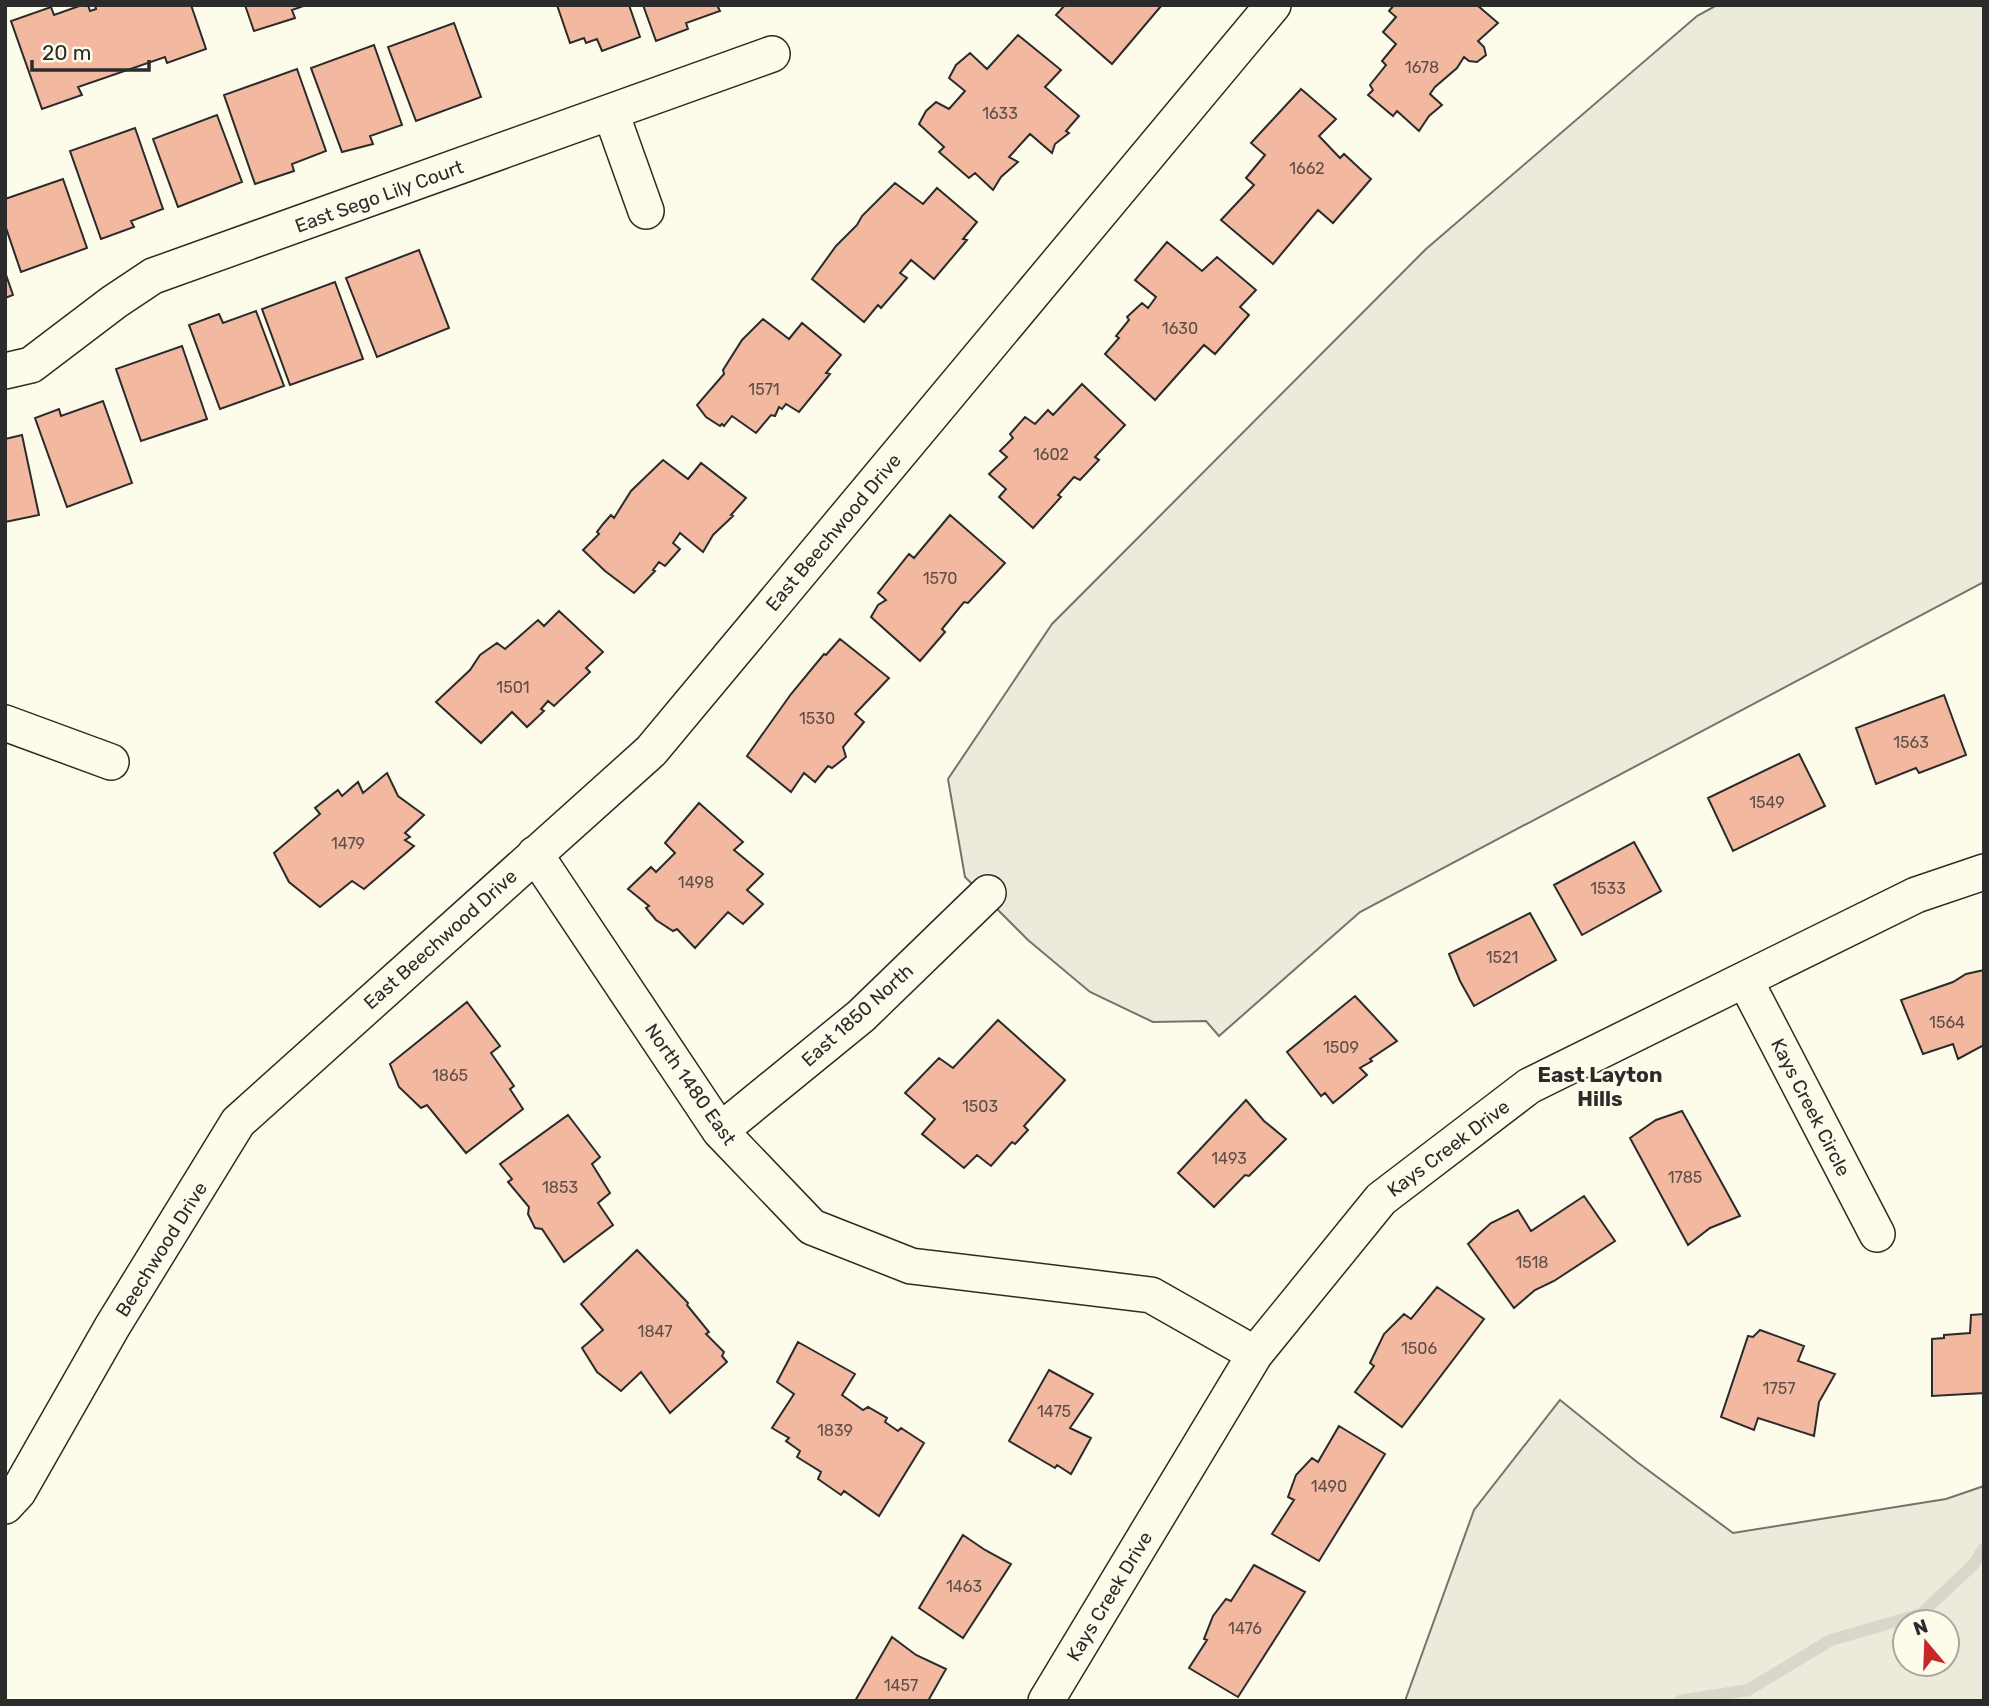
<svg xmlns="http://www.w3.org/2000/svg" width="1989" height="1706" font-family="Rubik,sans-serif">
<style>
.green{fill:#ecebdb;stroke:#74746e;stroke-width:2;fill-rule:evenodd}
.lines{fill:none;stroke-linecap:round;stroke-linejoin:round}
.stream{stroke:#d8d7c9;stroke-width:12}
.building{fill:#f2b8a0;stroke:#2b2b2b;stroke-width:2}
.minor-casing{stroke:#2b2b2b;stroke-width:38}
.minor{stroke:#fdfbea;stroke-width:35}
.labels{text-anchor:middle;stroke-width:5;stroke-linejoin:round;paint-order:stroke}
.number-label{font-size:16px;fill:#5d4e48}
.street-label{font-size:19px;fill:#2b2b2b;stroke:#fdfbea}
.neighbourhood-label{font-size:21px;font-weight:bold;fill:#2b2b2b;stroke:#fdfbea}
</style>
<rect width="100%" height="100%" fill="#fdfbea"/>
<!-- green -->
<path class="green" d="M 1717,5 L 1984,5 L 1984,582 L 1360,912 L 1219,1036 L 1206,1021 L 1153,1022 L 1090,992 L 1028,940 L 965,877 L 948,779 L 1052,624 L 1426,249 L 1697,16 Z
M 1560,1400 L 1637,1462 L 1733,1533 L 1946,1499 L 1984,1486 L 1984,1701 L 1405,1701 L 1474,1510 ZM 1905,1622 L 1947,1622 L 1947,1664 L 1905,1664 Z"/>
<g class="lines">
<!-- stream -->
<path class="stream" d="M 1680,1701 L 1748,1690 L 1831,1640 L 1921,1614 L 1973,1565 L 1984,1548"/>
</g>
<!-- building -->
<path class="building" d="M 82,5 L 88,5 L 90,11 L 96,9 L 95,5 L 191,5 L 206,49 L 167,63 L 165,57 L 78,87 L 82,95 L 42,109 L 11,21 L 51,7 L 54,15 Z
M 245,5 L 306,5 L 292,10 L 295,18 L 254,31 Z
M 557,5 L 629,5 L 640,37 L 602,51 L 597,39 L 586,43 L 584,38 L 570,43 Z
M 643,5 L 717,5 L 720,11 L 686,23 L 688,29 L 656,41 Z
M 1065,5 L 1162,5 L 1112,64 L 1056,15 Z
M 1394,5 L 1477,5 L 1498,23 L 1478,41 L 1484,47 L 1486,55 L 1477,62 L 1469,61 L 1464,57 L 1457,68 L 1435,87 L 1430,94 L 1442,105 L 1429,116 L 1419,131 L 1397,111 L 1393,116 L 1368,95 L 1373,90 L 1370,85 L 1386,65 L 1382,61 L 1396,44 L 1383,32 L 1396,17 L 1389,11 Z
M 454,23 L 481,97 L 416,121 L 388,47 Z
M 1018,35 L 1061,70 L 1045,87 L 1079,116 L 1066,131 L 1069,133 L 1055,144 L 1052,153 L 1030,134 L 1009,157 L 1018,162 L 1001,177 L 993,190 L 975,173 L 969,178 L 939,152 L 944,147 L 919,124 L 926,111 L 936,102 L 949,109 L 965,91 L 949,78 L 956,65 L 970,53 L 987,69 Z
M 374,45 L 402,125 L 370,136 L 373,144 L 342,152 L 311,68 Z
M 297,69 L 326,151 L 292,164 L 294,171 L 255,184 L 224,95 Z
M 1301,89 L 1336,119 L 1319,136 L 1340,158 L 1344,154 L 1371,179 L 1333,223 L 1318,210 L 1273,264 L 1221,220 L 1254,185 L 1246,178 L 1265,155 L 1251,143 Z
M 217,115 L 242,182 L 178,207 L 153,139 Z
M 135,128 L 163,209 L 131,221 L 134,227 L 101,239 L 70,151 Z
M 63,179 L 87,248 L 21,272 L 5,225 L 5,199 Z
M 895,183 L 923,204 L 937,188 L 977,222 L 963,239 L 967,240 L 934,279 L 911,260 L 900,273 L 907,278 L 881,308 L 878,305 L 864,322 L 812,279 L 836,246 L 857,225 L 862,216 Z
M 1167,242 L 1202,271 L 1217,257 L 1256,290 L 1240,307 L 1249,315 L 1215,354 L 1204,345 L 1155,400 L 1105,354 L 1119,338 L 1116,336 L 1129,320 L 1127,317 L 1142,303 L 1148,308 L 1156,297 L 1135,280 Z
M 419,250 L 449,328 L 377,357 L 346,278 Z
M 5,272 L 13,295 L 5,298 Z
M 335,282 L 363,359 L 290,385 L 262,309 Z
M 256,311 L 284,386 L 220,409 L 189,325 L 219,314 L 223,323 Z
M 763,319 L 789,339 L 802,323 L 841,355 L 826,373 L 830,374 L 799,412 L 786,404 L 782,409 L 779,407 L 775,416 L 771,415 L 756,433 L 732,416 L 724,426 L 722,424 L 720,426 L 706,417 L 697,405 L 724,374 L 723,370 L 742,340 Z
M 182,346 L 207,419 L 141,441 L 116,369 Z
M 1082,384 L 1125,425 L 1095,457 L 1099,460 L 1080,480 L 1074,477 L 1058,495 L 1061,497 L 1033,528 L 999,497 L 1006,489 L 989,474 L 1007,457 L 1000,451 L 1013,438 L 1010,434 L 1025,417 L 1035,424 L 1048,410 L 1053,415 Z
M 103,401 L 132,483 L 67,507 L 35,418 L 59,409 L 61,416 Z
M 22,435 L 39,515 L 5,522 L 5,439 Z
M 663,460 L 688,479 L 701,463 L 746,498 L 731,515 L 733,516 L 713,535 L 703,552 L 680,533 L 673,543 L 680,549 L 665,566 L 659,562 L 653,570 L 655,571 L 634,593 L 605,571 L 583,550 L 599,534 L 597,532 L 603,524 L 611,515 L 614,518 L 631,491 Z
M 950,515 L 1005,563 L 968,603 L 964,602 L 942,629 L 945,632 L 920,661 L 871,617 L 878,605 L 886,600 L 878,593 L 909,554 L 914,558 Z
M 559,611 L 603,652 L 586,668 L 590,672 L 554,706 L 548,701 L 541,709 L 544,711 L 527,727 L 512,712 L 481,743 L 436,702 L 470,670 L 480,655 L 497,643 L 505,649 L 538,620 L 544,626 Z
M 840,639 L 889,678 L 855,714 L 864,722 L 843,747 L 846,757 L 832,768 L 828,766 L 815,782 L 804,773 L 791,792 L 747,756 L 791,694 L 824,654 L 826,655 Z
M 1944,695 L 1966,755 L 1919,773 L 1916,768 L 1876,784 L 1856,728 Z
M 1799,754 L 1825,806 L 1733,851 L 1708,798 Z
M 387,773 L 398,796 L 424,815 L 405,833 L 410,837 L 405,840 L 414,846 L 364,889 L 352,881 L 320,907 L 289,882 L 274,853 L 320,814 L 315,808 L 338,790 L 342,796 L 358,782 L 363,793 Z
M 699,803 L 743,842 L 734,850 L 763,874 L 747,890 L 763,904 L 743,924 L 728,912 L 695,948 L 677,929 L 673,931 L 656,920 L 646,908 L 649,906 L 628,889 L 651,867 L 656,872 L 675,853 L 665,843 Z
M 1634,842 L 1661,891 L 1582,935 L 1554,885 Z
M 1530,913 L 1556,960 L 1474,1006 L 1460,981 L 1449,954 Z
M 1984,970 L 1984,1045 L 1958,1059 L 1953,1044 L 1923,1054 L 1901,1000 L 1953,982 L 1966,974 Z
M 1355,996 L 1397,1041 L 1370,1059 L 1372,1061 L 1360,1068 L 1367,1075 L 1333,1103 L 1325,1093 L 1321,1096 L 1287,1052 Z
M 467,1002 L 500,1046 L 491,1053 L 514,1086 L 510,1089 L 523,1109 L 466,1153 L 427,1105 L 421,1108 L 399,1087 L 390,1064 Z
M 998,1020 L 1065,1080 L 1024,1126 L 1028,1130 L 1015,1144 L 1012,1142 L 991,1166 L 977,1155 L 964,1168 L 922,1134 L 935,1119 L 905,1093 L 939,1058 L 953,1068 Z
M 1246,1100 L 1264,1121 L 1286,1139 L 1249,1176 L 1245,1175 L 1214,1207 L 1178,1173 Z
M 1682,1111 L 1740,1216 L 1710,1228 L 1688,1245 L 1630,1138 L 1656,1120 Z
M 568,1115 L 600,1157 L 592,1164 L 610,1193 L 598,1203 L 613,1225 L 564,1262 L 542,1229 L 535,1228 L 528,1214 L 529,1207 L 508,1182 L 512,1179 L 500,1164 Z
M 1584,1196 L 1615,1241 L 1554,1281 L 1535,1290 L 1514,1308 L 1468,1244 L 1491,1223 L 1518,1210 L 1531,1231 Z
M 637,1250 L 688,1303 L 687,1305 L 709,1332 L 706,1334 L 724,1352 L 722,1356 L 727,1362 L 670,1413 L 641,1372 L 621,1391 L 597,1372 L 582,1348 L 603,1330 L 581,1304 Z
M 1437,1287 L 1484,1319 L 1402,1427 L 1355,1392 L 1374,1366 L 1370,1363 L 1384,1334 L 1404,1314 L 1411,1319 Z
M 1984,1314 L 1984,1393 L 1932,1396 L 1932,1339 L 1944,1338 L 1944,1335 L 1970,1333 L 1971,1315 Z
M 1760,1330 L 1804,1346 L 1798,1361 L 1835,1374 L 1819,1402 L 1814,1436 L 1758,1418 L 1754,1430 L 1721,1417 L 1748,1336 L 1753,1337 Z
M 798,1342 L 855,1374 L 842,1395 L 863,1410 L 868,1407 L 887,1418 L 885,1422 L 898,1431 L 901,1428 L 924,1443 L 879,1516 L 844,1491 L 841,1495 L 818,1479 L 821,1472 L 797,1457 L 800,1451 L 786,1441 L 789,1438 L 772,1428 L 794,1394 L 777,1382 Z
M 1049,1370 L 1093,1394 L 1070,1428 L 1091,1438 L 1071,1474 L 1057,1465 L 1055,1468 L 1009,1441 Z
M 1339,1426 L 1385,1454 L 1319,1561 L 1272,1534 L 1294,1500 L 1288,1497 L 1296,1475 L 1312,1458 L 1318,1462 Z
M 963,1535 L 985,1550 L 1011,1564 L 963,1638 L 919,1608 Z
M 1254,1565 L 1305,1592 L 1238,1697 L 1189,1668 L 1207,1640 L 1204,1639 L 1213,1616 L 1226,1599 L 1231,1601 Z
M 892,1637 L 916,1655 L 946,1669 L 928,1701 L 855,1701 Z"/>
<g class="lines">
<defs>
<path id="minor" d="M 611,113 L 646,211
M 5,371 L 31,365 L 114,302 L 153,276 L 772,54
M 5,723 L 111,762
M 535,854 L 720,1131 L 812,1227 L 911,1266 L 1151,1295 L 1255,1354
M 1745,980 L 1877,1234
M 720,1131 L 861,1016 L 988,893
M 5,1506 L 18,1492 L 112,1327 L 238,1122 L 651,751 L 1273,5
M 1046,1701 L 1255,1354 L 1381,1199 L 1529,1086 L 1916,895 L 1984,872"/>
</defs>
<!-- minor casing -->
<use href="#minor" class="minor-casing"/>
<!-- minor -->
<use href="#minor" class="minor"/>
</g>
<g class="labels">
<!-- number labels -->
<g class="number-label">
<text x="1422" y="73">1678</text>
<text x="1000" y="119">1633</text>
<text x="1307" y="174">1662</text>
<text x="1180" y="334">1630</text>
<text x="764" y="395">1571</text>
<text x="1051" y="460">1602</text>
<text x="940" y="584">1570</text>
<text x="513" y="693">1501</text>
<text x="817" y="724">1530</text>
<text x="1911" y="748">1563</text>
<text x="1767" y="808">1549</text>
<text x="348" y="849">1479</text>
<text x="696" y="888">1498</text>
<text x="1608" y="894">1533</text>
<text x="1502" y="963">1521</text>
<text x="1947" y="1028">1564</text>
<text x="1341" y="1053">1509</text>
<text x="450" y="1081">1865</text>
<text x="980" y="1112">1503</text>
<text x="1229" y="1164">1493</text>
<text x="1685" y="1183">1785</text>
<text x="560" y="1193">1853</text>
<text x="1532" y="1268">1518</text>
<text x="655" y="1337">1847</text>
<text x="1419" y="1354">1506</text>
<text x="1779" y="1394">1757</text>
<text x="1054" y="1417">1475</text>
<text x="835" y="1436">1839</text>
<text x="1329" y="1492">1490</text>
<text x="964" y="1592">1463</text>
<text x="1245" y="1634">1476</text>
<text x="901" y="1691">1457</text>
</g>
<!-- street labels -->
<g class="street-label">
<text transform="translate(379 196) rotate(-20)" y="7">East Sego Lily Court</text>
<text transform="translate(833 532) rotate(-50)" y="7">East Beechwood Drive</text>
<text transform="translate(440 939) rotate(-42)" y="7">East Beechwood Drive</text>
<text transform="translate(857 1015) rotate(-42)" y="7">East 1850 North</text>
<text transform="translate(691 1084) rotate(55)" y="7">North 1480 East</text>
<text transform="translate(1811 1107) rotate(63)" y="7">Kays Creek Circle</text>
<text transform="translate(1448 1148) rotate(-37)" y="7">Kays Creek Drive</text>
<text transform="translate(161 1249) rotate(-58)" y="7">Beechwood Drive</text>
<text transform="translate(1109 1596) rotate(-59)" y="7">Kays Creek Drive</text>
</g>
<!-- neighbourhood labels -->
<g class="neighbourhood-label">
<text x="1600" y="1082">East Layton<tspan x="1600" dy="24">Hills</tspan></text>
</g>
</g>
<!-- border -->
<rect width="1989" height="1706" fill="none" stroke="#2b2b2b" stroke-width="14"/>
<!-- north arrow -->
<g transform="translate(1926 1643) rotate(341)"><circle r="33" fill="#fdfbea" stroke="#a9a89e" stroke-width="2"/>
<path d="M0-5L12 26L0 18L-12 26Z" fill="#c62828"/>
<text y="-10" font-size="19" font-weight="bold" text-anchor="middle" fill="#2b2b2b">N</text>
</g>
<!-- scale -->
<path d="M32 60v10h117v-10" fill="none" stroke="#2b2b2b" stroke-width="3.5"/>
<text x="42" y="60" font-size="21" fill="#2b2b2b" stroke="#fdfbea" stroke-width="5" paint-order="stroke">20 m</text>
</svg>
